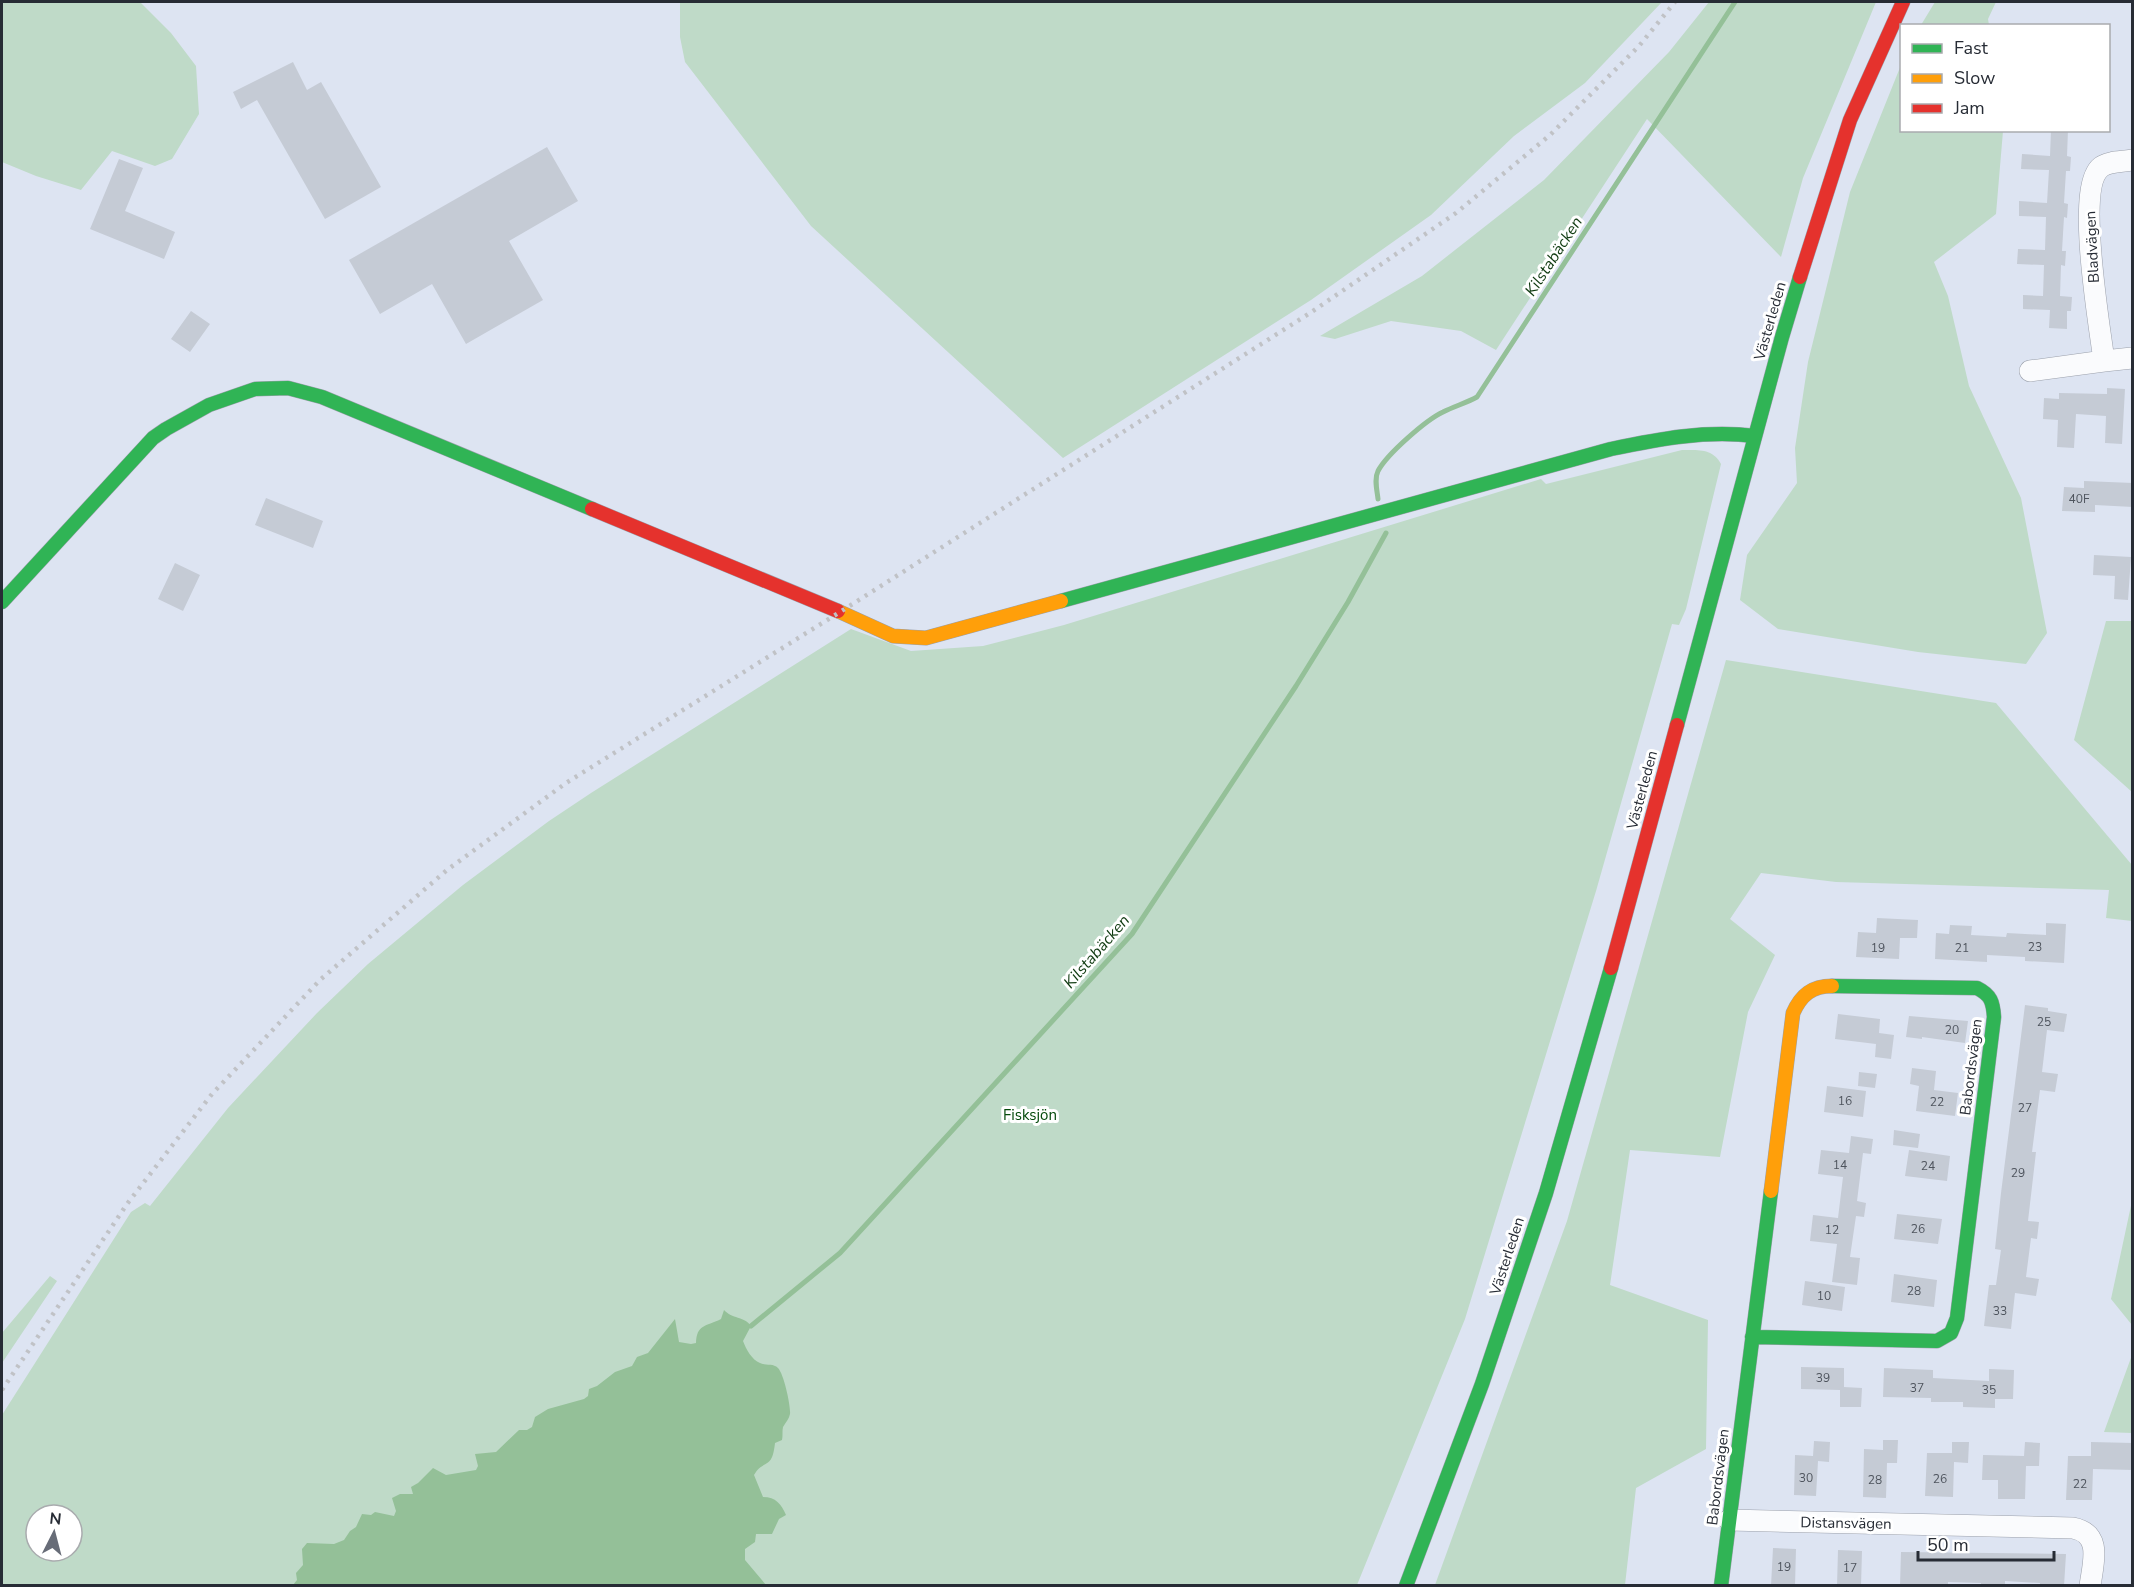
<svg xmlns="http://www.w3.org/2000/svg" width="2134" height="1587" font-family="'Nunito Sans',sans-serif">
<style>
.green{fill:#bfdac8;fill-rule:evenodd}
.water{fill:#94c098}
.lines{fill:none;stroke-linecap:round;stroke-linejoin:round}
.stream{stroke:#94c098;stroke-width:5}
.building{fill:#c5cbd5}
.street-casing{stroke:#9ba0ab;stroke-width:22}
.fast-casing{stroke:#9ba0ab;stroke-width:15}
.slow-casing{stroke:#9ba0ab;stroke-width:15}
.jam-casing{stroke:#9ba0ab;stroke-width:15}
.street{stroke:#fafbfd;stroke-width:21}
.fast{stroke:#30b455;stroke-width:14}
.slow{stroke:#ff9f0a;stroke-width:14}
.jam{stroke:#e5322d;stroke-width:14}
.rail{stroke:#c0c2c6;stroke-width:4.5;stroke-dasharray:3 6;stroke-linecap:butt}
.labels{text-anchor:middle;stroke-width:6;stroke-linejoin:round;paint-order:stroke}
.number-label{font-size:12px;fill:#4e545d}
.street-label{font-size:15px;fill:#272c35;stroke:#fff}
.park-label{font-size:15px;fill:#04490a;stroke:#fff}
.water-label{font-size:16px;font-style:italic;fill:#0f3a10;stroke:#fff}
</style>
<rect width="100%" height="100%" fill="#dde4f2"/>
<!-- green -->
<path class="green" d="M 2,2 L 140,2 L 171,33 L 196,66 L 199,114 L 172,159 L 155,166 L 112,151 L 81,190 L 36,176 L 2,162 Z
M 680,2 L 1662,2 L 1585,83 L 1514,136 L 1431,215 L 1311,300 L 1063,458 L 811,226 L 685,62 L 680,37 Z
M 1709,2 L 1876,2 L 1803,178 L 1781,257 L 1647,119 L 1496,350 L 1461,331 L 1391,321 L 1335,339 L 1320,336 L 1422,276 L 1544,180 L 1669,52 Z
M 1935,2 L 1996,2 L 1988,19 L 1989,25 L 1921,25 Z
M 1901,65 L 1902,130 L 2003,131 L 1996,214 L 1934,262 L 1948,296 L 1969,386 L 2021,498 L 2047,633 L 2026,664 L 1918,652 L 1778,629 L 1740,600 L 1747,555 L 1797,483 L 1795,448 L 1808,362 L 1850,192 Z
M 1682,450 C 1697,450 1713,448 1721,464 L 1686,609 L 1679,625 L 1672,624 L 1596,891 L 1465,1319 L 1357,1585 L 2,1586 L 2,1415 L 131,1212 L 145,1203 L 150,1206 L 228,1108 L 317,1013 L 368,964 L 463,885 L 549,821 L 591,793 L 851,629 L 911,651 L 983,646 L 1064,625 L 1541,479 L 1546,484 ZM 36,1515 L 72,1515 L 72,1551 L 36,1551 Z
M 2106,621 L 2132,621 L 2132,792 L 2074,740 Z
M 1726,660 L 1996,703 L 2132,865 L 2132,921 L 2106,918 L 2109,890 L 1836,882 L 1761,873 L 1730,919 L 1775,955 L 1748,1012 L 1720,1157 L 1630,1150 L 1610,1285 L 1708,1320 L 1706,1449 L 1636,1488 L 1625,1585 L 1435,1585 L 1567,1221 Z
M 2132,1201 L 2132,1325 L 2111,1299 Z
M 50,1276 L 57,1281 L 2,1363 L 2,1333 Z
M 2132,1355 L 2132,1433 L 2104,1432 Z"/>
<!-- water -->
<path class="water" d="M 724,1310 C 732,1319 744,1316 751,1326 L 743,1341 C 746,1349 752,1360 760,1363 C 766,1366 773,1363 778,1368 C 784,1374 791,1407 790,1414 C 789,1419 786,1422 783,1427 C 782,1431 783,1435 782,1440 L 775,1443 C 772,1471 764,1458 754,1475 L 763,1497 C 776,1497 781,1504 786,1515 L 779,1519 L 772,1534 L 756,1534 L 755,1542 L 745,1549 L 745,1560 L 766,1585 L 293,1585 L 297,1580 L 296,1573 L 303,1565 L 302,1549 L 307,1543 L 334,1544 L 344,1540 L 350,1531 L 356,1527 L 362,1514 L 371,1515 L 375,1512 L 394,1516 L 396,1511 L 392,1498 L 400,1494 L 413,1494 L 411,1487 L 418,1483 L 433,1468 L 446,1475 L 476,1470 L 478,1466 L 475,1454 L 496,1452 L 519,1430 L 527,1430 L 532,1427 L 535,1417 L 548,1409 L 584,1399 L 588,1396 L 589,1389 L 597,1386 L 615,1372 L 632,1366 L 637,1357 L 648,1353 L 675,1319 L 679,1342 L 691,1344 L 696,1343 C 697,1324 705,1327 721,1319 Z"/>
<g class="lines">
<!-- stream -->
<path class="stream" d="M 1378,499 C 1377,490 1374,479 1378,471 C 1387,454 1426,420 1443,412 C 1455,406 1466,403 1477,397 L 1735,2
M 751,1326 L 840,1253 L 1132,934 L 1296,686 L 1348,602 L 1386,533"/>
</g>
<!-- building -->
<path class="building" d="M 293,62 L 307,90 L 321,82 L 381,187 L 325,219 L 257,100 L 241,109 L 233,92 Z
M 2051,130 L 2068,130 L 2067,156 L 2071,157 L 2070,171 L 2066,171 L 2064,203 L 2068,204 L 2067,218 L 2064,217 L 2062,251 L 2066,251 L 2065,266 L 2061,265 L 2060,296 L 2072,297 L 2071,311 L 2067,311 L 2067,329 L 2049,328 L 2050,310 L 2023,309 L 2023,295 L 2043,296 L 2044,265 L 2017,264 L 2018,249 L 2045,250 L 2046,217 L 2019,216 L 2019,201 L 2047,203 L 2049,170 L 2021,169 L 2022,154 L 2050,156 Z
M 547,147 L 578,201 L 509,241 L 543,300 L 466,344 L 432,284 L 380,314 L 349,260 Z
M 119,159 L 143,168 L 125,211 L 175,232 L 164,259 L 90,229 Z
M 191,311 L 210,324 L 190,352 L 171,339 Z
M 2107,388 L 2125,389 L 2122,444 L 2105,443 L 2106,416 L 2076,414 L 2074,448 L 2057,447 L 2058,420 L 2043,419 L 2044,398 L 2059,399 L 2059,393 L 2107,394 Z
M 2084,481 L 2133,483 L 2133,507 L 2095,505 L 2095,512 L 2062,511 L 2064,487 L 2084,488 Z
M 266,498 L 323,521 L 313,548 L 255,525 Z
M 2094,555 L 2131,557 L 2128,600 L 2114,599 L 2115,576 L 2093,575 Z
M 175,563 L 200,575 L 183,611 L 158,599 Z
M 1877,918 L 1918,920 L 1917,938 L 1900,938 L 1899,959 L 1856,957 L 1858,932 L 1876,933 Z
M 2046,923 L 2066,924 L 2064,963 L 2025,961 L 2025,957 L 1987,955 L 1987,962 L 1935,959 L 1936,933 L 1949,934 L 1950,925 L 1972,926 L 1971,935 L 2006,937 L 2007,933 L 2046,935 Z
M 2025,1005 L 2048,1008 L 2048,1011 L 2067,1014 L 2064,1032 L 2047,1030 L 2042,1072 L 2058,1074 L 2055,1092 L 2040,1090 L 2032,1152 L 2036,1152 L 2028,1221 L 2039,1222 L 2037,1239 L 2031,1238 L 2026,1277 L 2039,1279 L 2036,1296 L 2015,1293 L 2011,1329 L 1984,1326 L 1989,1285 L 1996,1285 L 2001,1250 L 1995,1249 L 2001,1193 Z
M 1838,1014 L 1880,1019 L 1879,1033 L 1894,1035 L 1891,1059 L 1875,1057 L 1876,1044 L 1835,1039 Z
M 1909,1016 L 1968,1021 L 1965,1043 L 1922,1037 L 1922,1039 L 1906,1037 Z
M 1912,1068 L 1936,1071 L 1934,1090 L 1958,1093 L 1955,1116 L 1916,1111 L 1919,1086 L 1910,1084 Z
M 1859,1072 L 1877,1074 L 1875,1088 L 1858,1086 Z
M 1827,1086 L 1866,1091 L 1863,1117 L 1824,1112 Z
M 1894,1130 L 1920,1134 L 1918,1148 L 1893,1145 Z
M 1851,1136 L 1873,1139 L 1871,1154 L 1863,1153 L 1857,1201 L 1866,1203 L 1864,1217 L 1856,1216 L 1850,1257 L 1860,1258 L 1857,1285 L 1832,1282 L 1837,1244 L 1810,1241 L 1813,1215 L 1838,1218 L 1843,1177 L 1818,1174 L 1821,1150 L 1849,1153 Z
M 1909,1150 L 1950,1156 L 1947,1181 L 1905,1176 Z
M 1897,1214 L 1942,1219 L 1938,1244 L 1894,1239 Z
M 1894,1274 L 1937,1280 L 1934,1307 L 1891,1302 Z
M 1805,1281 L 1845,1287 L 1842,1311 L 1802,1305 Z
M 1801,1367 L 1844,1368 L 1844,1387 L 1862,1388 L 1861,1407 L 1840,1407 L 1840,1390 L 1801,1389 Z
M 1884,1368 L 1933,1370 L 1933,1378 L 1989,1381 L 1989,1369 L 2014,1370 L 2013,1399 L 1995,1399 L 1995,1408 L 1963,1407 L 1963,1402 L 1931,1402 L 1931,1398 L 1883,1397 Z
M 1883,1440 L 1898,1440 L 1897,1463 L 1887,1463 L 1886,1498 L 1863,1497 L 1864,1449 L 1883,1450 Z
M 1814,1441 L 1830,1442 L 1829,1462 L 1818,1461 L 1816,1496 L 1794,1495 L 1795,1455 L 1813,1456 Z
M 1952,1442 L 1969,1442 L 1968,1463 L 1954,1462 L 1953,1497 L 1925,1496 L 1927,1453 L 1952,1453 Z
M 2025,1442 L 2040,1443 L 2039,1466 L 2026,1466 L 2025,1499 L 1998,1499 L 1998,1480 L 1982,1480 L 1983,1455 L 2024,1456 Z
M 2091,1442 L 2133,1443 L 2133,1470 L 2093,1469 L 2092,1500 L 2066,1500 L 2068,1456 L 2091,1456 Z
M 1773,1548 L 1796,1549 L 1795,1586 L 1771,1586 Z
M 1838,1550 L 1862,1551 L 1861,1586 L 1837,1586 Z
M 1901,1552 L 2066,1554 L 2064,1586 L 2040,1586 L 2040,1583 L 2005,1581 L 2005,1586 L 1981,1586 L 1981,1583 L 1948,1582 L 1948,1586 L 1900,1586 Z"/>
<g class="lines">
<defs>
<path id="street" d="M 2132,160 C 2123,162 2109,161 2101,167 C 2075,187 2100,328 2104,361 L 2132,358
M 2030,371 L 2104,361
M 1729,1520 L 2073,1528 C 2103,1534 2093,1563 2090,1586"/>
<path id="fast" d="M 1061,601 L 1611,449 C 1659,439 1705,430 1755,436
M 2,602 L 153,438 L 166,429 L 209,405 L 255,389 L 288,388 L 322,397 L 592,509
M 1677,725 L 1782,337 L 1800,277
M 1752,1337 L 1937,1341 L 1951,1333 L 1957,1318 L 1994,1017 C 1993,1002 1991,995 1977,988 L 1832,986
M 1406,1586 L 1482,1384 L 1546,1193 L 1611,968
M 1721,1586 L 1771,1191"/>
<path id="slow" d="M 838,611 L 893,636 L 926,638 L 1061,601
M 1771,1191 L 1793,1013 C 1801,995 1812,986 1832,986"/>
<path id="jam" d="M 1800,277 L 1850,120 L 1903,2
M 592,509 L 838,611
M 1611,968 L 1677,725"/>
</defs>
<!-- street casing -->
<use href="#street" class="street-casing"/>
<!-- fast casing -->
<use href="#fast" class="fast-casing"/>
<!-- slow casing -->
<use href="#slow" class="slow-casing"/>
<!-- jam casing -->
<use href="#jam" class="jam-casing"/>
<!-- street -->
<use href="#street" class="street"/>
<!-- fast -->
<use href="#fast" class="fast"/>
<!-- slow -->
<use href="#slow" class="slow"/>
<!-- jam -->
<use href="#jam" class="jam"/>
<!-- rail -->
<path class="rail" d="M 2,1390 L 127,1204 L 212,1094 L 320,980 L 447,870 L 566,783 L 840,612 L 1310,313 L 1456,213 L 1550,135 L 1639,46 L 1675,2"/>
</g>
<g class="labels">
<!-- number labels -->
<g class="number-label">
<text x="2079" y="503">40F</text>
<text x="2035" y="951">23</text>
<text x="1878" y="952">19</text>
<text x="1962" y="952">21</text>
<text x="2044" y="1026">25</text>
<text x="1952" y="1034">20</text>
<text x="1845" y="1105">16</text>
<text x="1937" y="1106">22</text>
<text x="2025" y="1112">27</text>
<text x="1840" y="1169">14</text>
<text x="1928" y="1170">24</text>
<text x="2018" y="1177">29</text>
<text x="1918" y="1233">26</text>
<text x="1832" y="1234">12</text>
<text x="1914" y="1295">28</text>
<text x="1824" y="1300">10</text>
<text x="2000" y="1315">33</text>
<text x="1823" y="1382">39</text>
<text x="1917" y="1392">37</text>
<text x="1989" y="1394">35</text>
<text x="1806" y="1482">30</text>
<text x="1940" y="1483">26</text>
<text x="1875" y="1484">28</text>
<text x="2080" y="1488">22</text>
<text x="1784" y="1571">19</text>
<text x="1850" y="1572">17</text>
</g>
<!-- street labels -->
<g class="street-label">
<text transform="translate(2092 247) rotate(-93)" y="5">Bladvägen</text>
<text transform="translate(1770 321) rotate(-74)" y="5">Västerleden</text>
<text transform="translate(1642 790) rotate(-75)" y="5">Västerleden</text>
<text transform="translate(1971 1067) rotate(-83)" y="5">Babordsvägen</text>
<text transform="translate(1507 1256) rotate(-72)" y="5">Västerleden</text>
<text transform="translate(1718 1477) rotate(-83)" y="5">Babordsvägen</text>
<text transform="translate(1846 1523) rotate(1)" y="5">Distansvägen</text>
</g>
<!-- park labels -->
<g class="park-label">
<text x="1030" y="1120">Fisksjön</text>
</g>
<!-- water labels -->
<g class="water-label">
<text transform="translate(1553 256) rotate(-57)" y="6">Kilstabäcken</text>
<text transform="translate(1096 951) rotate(-49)" y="6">Kilstabäcken</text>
</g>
</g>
<!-- border -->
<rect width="2134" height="1587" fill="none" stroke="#272c35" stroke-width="6"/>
<!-- legend -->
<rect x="1900" y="24" width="210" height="108" fill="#ffffff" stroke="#a9abae" stroke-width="1.5"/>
<rect x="1912" y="44" width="30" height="9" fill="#30b455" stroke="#a9abae" stroke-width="1.5"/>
<text x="1954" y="54" font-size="18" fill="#272c35">Fast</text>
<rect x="1912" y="74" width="30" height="9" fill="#ff9f0a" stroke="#a9abae" stroke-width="1.5"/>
<text x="1954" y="84" font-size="18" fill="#272c35">Slow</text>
<rect x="1912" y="104" width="30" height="9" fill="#e5322d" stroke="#a9abae" stroke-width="1.5"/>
<text x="1954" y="114" font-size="18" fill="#272c35">Jam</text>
<!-- north arrow -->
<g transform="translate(54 1533) rotate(6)"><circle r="28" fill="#ffffff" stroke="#a9abae" stroke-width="1.5"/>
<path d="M0-4.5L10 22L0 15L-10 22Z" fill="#676c77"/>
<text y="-9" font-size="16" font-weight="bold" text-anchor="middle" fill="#272c35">N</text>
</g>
<!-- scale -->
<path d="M1918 1551v9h136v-9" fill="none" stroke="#272c35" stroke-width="3"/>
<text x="1927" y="1551" font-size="18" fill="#272c35" stroke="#ffffff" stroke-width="4.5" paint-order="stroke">50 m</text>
</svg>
